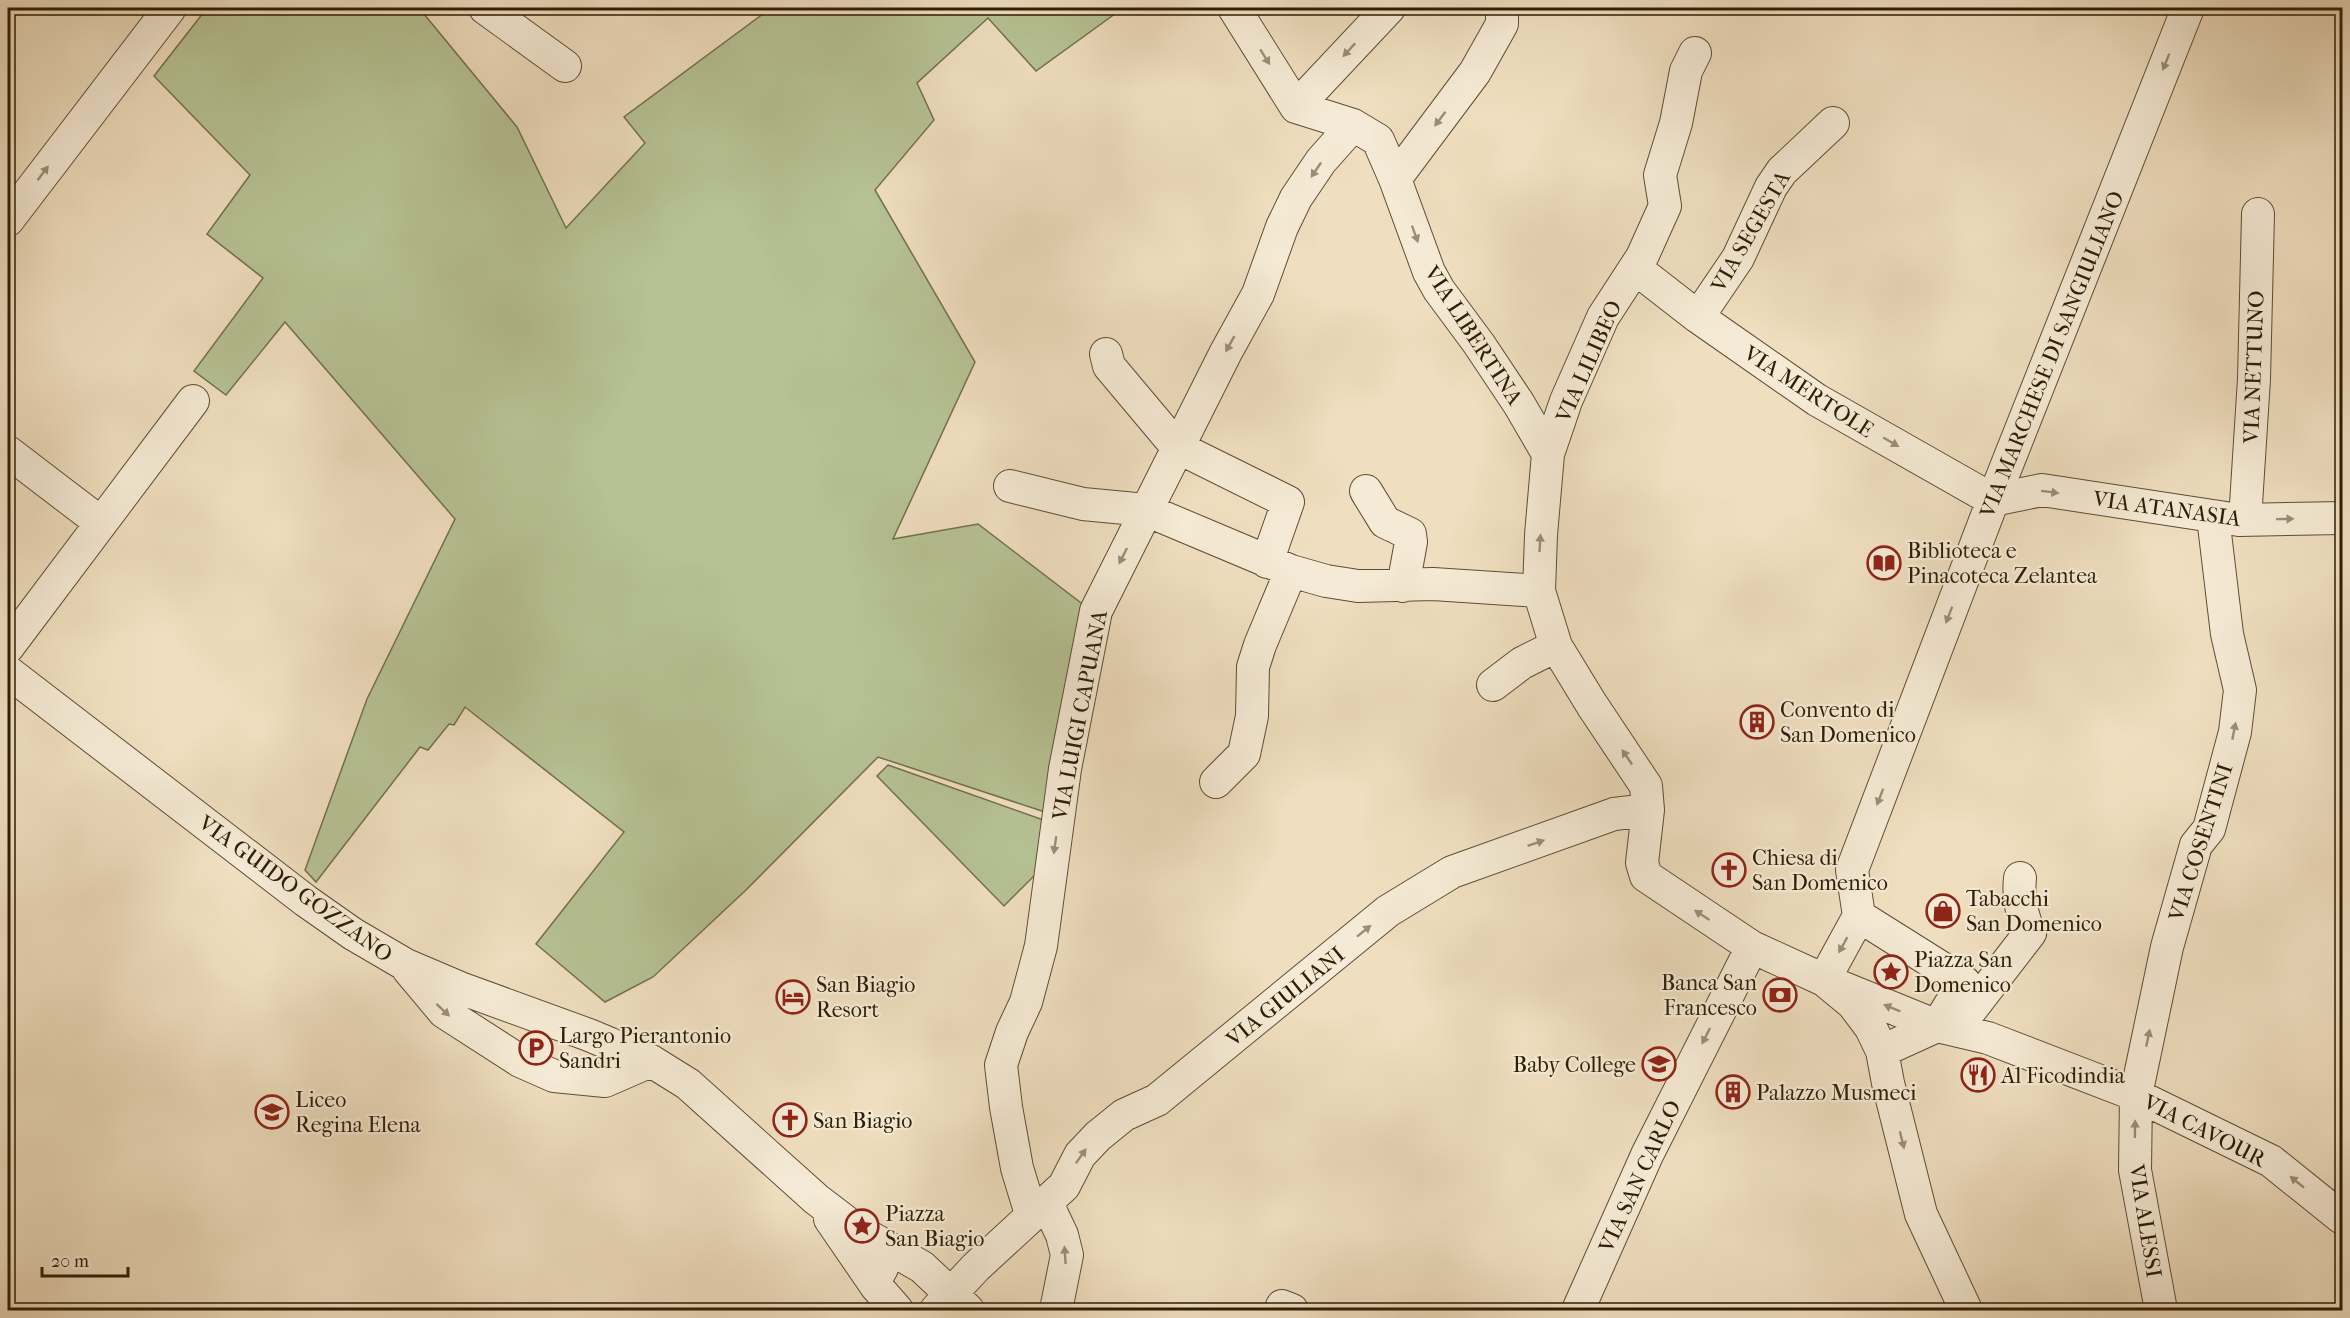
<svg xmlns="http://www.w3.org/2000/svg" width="2350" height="1318" font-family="'IM FELL French Canon',serif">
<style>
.green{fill:#b6c294;stroke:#72704c;stroke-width:1.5}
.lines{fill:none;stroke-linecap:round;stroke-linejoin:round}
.minor-casing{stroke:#5e4d34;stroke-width:34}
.minor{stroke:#f5ead5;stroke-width:32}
.oneway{fill:#9b8e77}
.labels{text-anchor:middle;stroke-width:4.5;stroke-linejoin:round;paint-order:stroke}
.street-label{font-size:22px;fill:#2e1d05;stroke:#f5ead5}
.poi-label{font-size:22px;fill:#2e1d05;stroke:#f5ead5;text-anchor:start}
</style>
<rect width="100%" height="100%" fill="#efdebf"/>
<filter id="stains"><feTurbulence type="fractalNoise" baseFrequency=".00333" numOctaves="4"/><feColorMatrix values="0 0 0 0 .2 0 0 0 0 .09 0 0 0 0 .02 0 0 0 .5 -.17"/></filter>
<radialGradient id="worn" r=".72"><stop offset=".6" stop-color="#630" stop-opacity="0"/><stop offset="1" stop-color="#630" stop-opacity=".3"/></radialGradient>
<!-- green -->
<path class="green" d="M 207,8 L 419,8 L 517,127 L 566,228 L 645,143 L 624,117 L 771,8 L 1123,8 L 1036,71 L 988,18 L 917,83 L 934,120 L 875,190 L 975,362 L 893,539 L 978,524 L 1089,609 L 1051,814 L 878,757 L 746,890 L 653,977 L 605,1002 L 536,944 L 624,832 L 465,707 L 454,725 L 449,724 L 428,750 L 420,747 L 316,882 L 305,870 L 367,699 L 455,519 L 285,322 L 226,395 L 194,371 L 263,278 L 207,234 L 250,175 L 154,76 Z
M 888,765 L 1049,822 L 1041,869 L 1004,906 L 877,776 Z"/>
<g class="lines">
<defs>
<path id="minor" d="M 485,8 L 565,66
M 1234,8 L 1296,107 L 1353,125 L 1378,140 L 1395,179 L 1429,272 L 1439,290 L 1479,344 L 1519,404 L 1548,454
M 1695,53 L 1686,71 L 1676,123 L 1660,175 L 1665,206 L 1642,257 L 1603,317 L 1566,401 L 1548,454 L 1541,535 L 1539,591 L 1556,646 L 1592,705 L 1646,786 L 1648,810 L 1642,863 L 1646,876 L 1752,947 L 1824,980 L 1937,1026 L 1988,1038 L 2136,1095 L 2271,1161 L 2342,1218
M 1296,107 L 1389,8
M 1395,179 L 1475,72 L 1502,24 L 1502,8
M 8,220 L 170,8
M 1635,268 L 1698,317 L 1817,400 L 1993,500 L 2042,490 L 2239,520 L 2342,518
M 1698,317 L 1738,258 L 1771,187 L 1782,171 L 1833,123
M 1106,354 L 1109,366 L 1177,447 L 1288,502 L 1267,562
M 8,452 L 101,523
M 1010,486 L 1083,504 L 1146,510 L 1291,571 L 1326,581 L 1358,586 L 1433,584 L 1539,591
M 1366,491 L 1385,522 L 1410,534 L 1411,542 L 1403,586
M 2245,520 L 2254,379 L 2258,214
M 8,647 L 193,401
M 8,672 L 306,901 L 353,934 L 406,965 L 460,988 L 589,1035 L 651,1061 L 688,1084 L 816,1199 L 854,1228 L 922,1267 L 968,1310
M 1493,685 L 1522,663 L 1556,646
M 1216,782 L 1244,754 L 1252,716 L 1253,667 L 1260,645 L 1291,571
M 1859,916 L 1964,982 L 1937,1026 L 1882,1051
M 408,969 L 444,1012 L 520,1061 L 554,1076 L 605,1081 L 651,1061
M 1959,1025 L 2030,933 C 2021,915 2018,897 2020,878
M 1046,1201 L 1062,1235 L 1067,1255 L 1056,1310
M 1031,1214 L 1017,1168 L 1006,1107 L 1001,1065 L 1012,1032 L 1026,1002 L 1041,946 L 1065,769 L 1096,611 L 1226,352 L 1258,294 L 1282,227 L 1296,198 L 1321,161 L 1353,125
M 830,1219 L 876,1286
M 882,1268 L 878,1275 L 876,1286 L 897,1310
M 1282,1306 L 1292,1310
M 936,1310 L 976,1267 L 1064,1186 L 1080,1155 L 1098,1136 L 1124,1115 L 1157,1100 L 1388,911 L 1452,872 L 1614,814 L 1648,810
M 1578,1310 L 1647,1155 L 1752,947
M 1966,1310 L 1921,1214 L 1888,1083 L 1882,1051 L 1871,1028 L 1853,1004 L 1824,980 L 1859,916 L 1852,870 L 1993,500 L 2188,8
M 2161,1310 L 2135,1170 L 2136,1095 L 2167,947 L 2196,845 L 2209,829 L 2235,732 L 2240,690 L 2227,634 L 2213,517"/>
</defs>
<!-- minor casing -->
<use href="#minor" class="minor-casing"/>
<!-- minor -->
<use href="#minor" class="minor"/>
</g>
<!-- one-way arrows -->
<defs><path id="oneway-solid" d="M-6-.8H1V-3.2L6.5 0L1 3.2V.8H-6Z" transform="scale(1.5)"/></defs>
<g class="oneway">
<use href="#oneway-solid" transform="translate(1349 50) rotate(133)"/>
<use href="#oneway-solid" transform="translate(1265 57) rotate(58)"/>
<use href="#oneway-solid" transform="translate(2166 62) rotate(112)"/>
<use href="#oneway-solid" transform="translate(1440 119) rotate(127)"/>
<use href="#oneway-solid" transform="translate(1316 170) rotate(124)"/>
<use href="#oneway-solid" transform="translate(43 173) rotate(-53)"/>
<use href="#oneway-solid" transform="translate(1415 234) rotate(70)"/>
<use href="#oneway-solid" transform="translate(1230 344) rotate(119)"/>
<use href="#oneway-solid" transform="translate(1891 442) rotate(30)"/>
<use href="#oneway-solid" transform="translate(2050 492) rotate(7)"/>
<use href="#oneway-solid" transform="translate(2285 519) rotate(-1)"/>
<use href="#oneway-solid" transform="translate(1540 543) rotate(-87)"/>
<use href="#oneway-solid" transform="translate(1123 556) rotate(117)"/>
<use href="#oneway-solid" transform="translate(1949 615) rotate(111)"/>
<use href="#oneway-solid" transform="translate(2234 731) rotate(-79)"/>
<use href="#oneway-solid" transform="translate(1627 757) rotate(-124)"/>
<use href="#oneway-solid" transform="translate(1880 797) rotate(111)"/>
<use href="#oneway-solid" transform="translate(1536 843) rotate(-19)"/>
<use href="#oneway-solid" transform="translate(1055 845) rotate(98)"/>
<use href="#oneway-solid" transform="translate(1702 915) rotate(-147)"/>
<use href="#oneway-solid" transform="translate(1364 931) rotate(-39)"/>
<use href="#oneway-solid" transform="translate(1843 945) rotate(119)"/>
<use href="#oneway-solid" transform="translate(1892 1008) rotate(-158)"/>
<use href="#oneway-solid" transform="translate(443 1010) rotate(43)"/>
<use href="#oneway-solid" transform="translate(1706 1036) rotate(117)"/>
<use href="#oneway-solid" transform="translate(2148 1038) rotate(-78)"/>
<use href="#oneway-solid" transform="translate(2135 1129) rotate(-89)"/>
<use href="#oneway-solid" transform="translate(1902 1140) rotate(76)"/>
<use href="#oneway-solid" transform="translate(1081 1156) rotate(-55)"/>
<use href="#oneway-solid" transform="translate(2297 1182) rotate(-141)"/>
<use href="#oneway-solid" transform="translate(1065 1255) rotate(-94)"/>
</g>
<!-- icons -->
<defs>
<symbol id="library-ring" viewBox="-11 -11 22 22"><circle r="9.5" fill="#f5ead5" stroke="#8f2418" stroke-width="1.5"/><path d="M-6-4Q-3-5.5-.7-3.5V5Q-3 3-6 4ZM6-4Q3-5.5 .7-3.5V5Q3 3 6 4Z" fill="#8f2418"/></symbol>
<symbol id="building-ring" viewBox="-11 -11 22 22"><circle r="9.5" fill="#f5ead5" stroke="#8f2418" stroke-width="1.5"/><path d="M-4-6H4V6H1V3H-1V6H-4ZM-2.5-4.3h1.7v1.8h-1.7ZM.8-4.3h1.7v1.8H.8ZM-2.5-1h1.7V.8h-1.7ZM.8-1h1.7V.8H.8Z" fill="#8f2418"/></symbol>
<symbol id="church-ring" viewBox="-11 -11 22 22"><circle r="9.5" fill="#f5ead5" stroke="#8f2418" stroke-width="1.5"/><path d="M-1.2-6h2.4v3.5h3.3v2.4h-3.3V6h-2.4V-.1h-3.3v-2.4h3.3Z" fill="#8f2418"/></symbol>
<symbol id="shop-ring" viewBox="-11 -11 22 22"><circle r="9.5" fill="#f5ead5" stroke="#8f2418" stroke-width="1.5"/><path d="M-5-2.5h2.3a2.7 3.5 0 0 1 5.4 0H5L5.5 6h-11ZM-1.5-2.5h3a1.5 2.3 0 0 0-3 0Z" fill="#8f2418"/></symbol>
<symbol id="sight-ring" viewBox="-11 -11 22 22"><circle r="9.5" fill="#f5ead5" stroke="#8f2418" stroke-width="1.5"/><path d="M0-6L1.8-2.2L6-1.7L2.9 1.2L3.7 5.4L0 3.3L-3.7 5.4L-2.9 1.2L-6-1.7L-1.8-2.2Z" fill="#8f2418"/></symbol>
<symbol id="bank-ring" viewBox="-11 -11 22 22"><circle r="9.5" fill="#f5ead5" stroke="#8f2418" stroke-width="1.5"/><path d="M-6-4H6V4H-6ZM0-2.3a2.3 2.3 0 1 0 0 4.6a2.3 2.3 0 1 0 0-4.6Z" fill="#8f2418"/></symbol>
<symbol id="hotel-ring" viewBox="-11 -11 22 22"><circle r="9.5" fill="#f5ead5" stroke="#8f2418" stroke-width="1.5"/><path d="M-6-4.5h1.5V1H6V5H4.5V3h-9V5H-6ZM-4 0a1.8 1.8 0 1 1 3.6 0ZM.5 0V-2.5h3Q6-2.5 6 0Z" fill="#8f2418"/></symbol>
<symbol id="parking-ring" viewBox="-11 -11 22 22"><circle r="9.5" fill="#f5ead5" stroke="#8f2418" stroke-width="1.5"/><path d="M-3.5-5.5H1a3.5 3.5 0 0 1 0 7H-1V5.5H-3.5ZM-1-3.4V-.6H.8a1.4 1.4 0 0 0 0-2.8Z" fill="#8f2418"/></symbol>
<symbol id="school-ring" viewBox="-11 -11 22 22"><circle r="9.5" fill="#f5ead5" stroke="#8f2418" stroke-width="1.5"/><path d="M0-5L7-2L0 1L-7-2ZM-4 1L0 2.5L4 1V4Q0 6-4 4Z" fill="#8f2418"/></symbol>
<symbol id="restaurant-ring" viewBox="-11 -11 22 22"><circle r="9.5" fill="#f5ead5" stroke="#8f2418" stroke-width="1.5"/><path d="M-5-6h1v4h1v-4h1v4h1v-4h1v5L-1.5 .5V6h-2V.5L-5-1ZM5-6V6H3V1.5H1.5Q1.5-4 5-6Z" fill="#8f2418"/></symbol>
</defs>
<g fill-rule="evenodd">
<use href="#library-ring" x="1865" y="544" width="38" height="38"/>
<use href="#building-ring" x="1738" y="703" width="38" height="38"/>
<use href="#church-ring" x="1710" y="851" width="38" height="38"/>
<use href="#shop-ring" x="1924" y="892" width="38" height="38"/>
<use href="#sight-ring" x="1872" y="953" width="38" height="38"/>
<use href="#bank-ring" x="1761" y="976" width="38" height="38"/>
<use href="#hotel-ring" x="774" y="978" width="38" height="38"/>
<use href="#parking-ring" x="517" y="1029" width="38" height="38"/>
<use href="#school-ring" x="1640" y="1045" width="38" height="38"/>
<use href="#restaurant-ring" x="1959" y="1056" width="38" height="38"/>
<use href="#building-ring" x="1714" y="1073" width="38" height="38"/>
<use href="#school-ring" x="253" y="1093" width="38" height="38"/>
<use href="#church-ring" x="771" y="1101" width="38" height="38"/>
<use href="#sight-ring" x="843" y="1207" width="38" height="38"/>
</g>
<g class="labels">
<!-- street labels -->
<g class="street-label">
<text transform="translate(1750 231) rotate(-60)" y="8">VIA SEGESTA</text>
<text transform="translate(1474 335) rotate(57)" y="8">VIA LIBERTINA</text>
<text transform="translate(2051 354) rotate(-68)" y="8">VIA MARCHESE DI SANGIULIANO</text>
<text transform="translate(1588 361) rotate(-66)" y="8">VIA LILIBEO</text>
<text transform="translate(2253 367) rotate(-88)" y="8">VIA NETTUNO</text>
<text transform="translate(1809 391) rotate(33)" y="8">VIA MERTOLE</text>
<text transform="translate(2167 508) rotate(8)" y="8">VIA ATANASIA</text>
<text transform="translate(1079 715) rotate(-79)" y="8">VIA LUIGI CAPUANA</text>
<text transform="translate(2200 842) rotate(-72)" y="8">VIA COSENTINI</text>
<text transform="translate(296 888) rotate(36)" y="8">VIA GUIDO GOZZANO</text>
<text transform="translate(1285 996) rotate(-39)" y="8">VIA GIULIANI</text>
<text transform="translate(2205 1130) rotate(27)" y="8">VIA CAVOUR</text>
<text transform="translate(1639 1176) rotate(-65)" y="8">VIA SAN CARLO</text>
<text transform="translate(2146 1221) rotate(81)" y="8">VIA ALESSI</text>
</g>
<!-- poi labels -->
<g class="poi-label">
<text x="1907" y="558">Biblioteca e<tspan x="1907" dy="25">Pinacoteca Zelantea</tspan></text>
<text x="1780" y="717">Convento di<tspan x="1780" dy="25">San Domenico</tspan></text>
<text x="1752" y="865">Chiesa di<tspan x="1752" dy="25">San Domenico</tspan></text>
<text x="1966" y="906">Tabacchi<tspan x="1966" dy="25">San Domenico</tspan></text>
<text x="1914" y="967">Piazza San<tspan x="1914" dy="25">Domenico</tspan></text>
<text x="1757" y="990" text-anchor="end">Banca San<tspan x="1757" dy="25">Francesco</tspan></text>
<text x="816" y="992">San Biagio<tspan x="816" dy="25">Resort</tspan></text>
<text x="559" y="1043">Largo Pierantonio<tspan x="559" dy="25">Sandri</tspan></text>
<text x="1636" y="1072" text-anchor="end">Baby College</text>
<text x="2001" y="1083">Al Ficodindia</text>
<text x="1756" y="1100">Palazzo Musmeci</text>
<text x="295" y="1107">Liceo<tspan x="295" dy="25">Regina Elena</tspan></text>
<text x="813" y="1128">San Biagio</text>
<text x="885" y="1221">Piazza<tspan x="885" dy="25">San Biagio</tspan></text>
</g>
</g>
<!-- margin -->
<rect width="2350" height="1318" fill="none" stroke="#efdebf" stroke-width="30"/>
<rect x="9" y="9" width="2332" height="1300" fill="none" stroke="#2e1d05" stroke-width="3"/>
<rect x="15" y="15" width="2320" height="1288" fill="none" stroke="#2e1d05" stroke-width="1.5"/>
<!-- scale -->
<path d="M42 1267v9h86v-9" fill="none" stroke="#2e1d05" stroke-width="3"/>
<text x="51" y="1267" font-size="18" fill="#2e1d05" stroke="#f5ead5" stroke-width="4.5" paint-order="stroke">20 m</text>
<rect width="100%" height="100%" filter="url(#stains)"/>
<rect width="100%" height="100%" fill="url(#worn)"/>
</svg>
